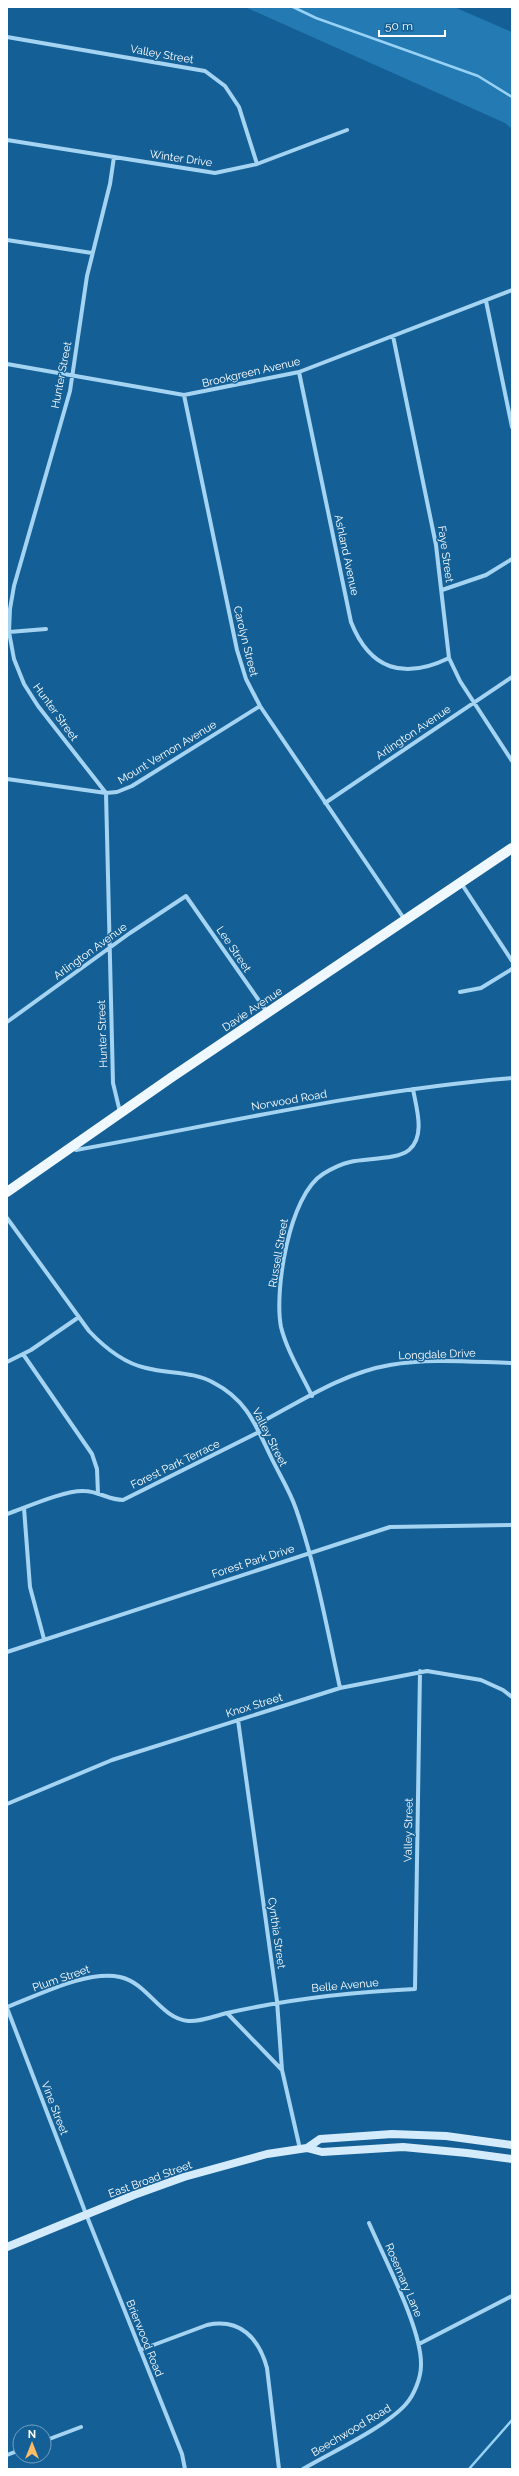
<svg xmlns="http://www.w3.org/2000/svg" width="519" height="2476" font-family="Raleway,sans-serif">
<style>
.green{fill:#247ab3}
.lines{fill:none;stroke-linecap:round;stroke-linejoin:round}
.stream{stroke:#97d1f5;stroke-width:2.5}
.minor{stroke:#a5d3f2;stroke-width:4}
.secondary{stroke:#d4ebfc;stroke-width:8}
.primary{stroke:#f0f8ff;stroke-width:10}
.labels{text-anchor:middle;stroke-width:3;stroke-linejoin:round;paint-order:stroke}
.street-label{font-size:11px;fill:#fff;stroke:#146096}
</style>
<rect width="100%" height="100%" fill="#146096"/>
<!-- green -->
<path class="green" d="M 245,7 L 454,7 L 512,32 L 512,129 L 505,123 Z"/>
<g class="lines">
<!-- stream -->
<path class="stream" d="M 293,7 L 316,18 L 478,76 L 512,97
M 469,2469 L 512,2420"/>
<!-- minor -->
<path class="minor" d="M 7,37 L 205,71 L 225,86 L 239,107 L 257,164
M 7,140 L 215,173 L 257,164 L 347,130
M 114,157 L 110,184 L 87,276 L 70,391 L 14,586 L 10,609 L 9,632 L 14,659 L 24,684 L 38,706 L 106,793 L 113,1083 L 120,1112
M 7,240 L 92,253
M 486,301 L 512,427
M 393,336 L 436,545 L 449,658 L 460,681 L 512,761
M 7,364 L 184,395 L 299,372 L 512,290
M 299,372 L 351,622 C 370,670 404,680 449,658
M 184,395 L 237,650 L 246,679 L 260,706 L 405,920
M 442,590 L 486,575 L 512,559
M 9,632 L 46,629
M 7,779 L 106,793 L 117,792 L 132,786 L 260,706
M 325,803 L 512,677
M 461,883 L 512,961
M 460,992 L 481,988 L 512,969
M 7,1022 L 130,933 L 186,896 L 267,1012
M 73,1146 L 76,1150 C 221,1124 365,1090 512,1078
M 7,1218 L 89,1331 C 105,1348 123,1363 146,1368 C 169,1374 193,1371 214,1383 C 247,1400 256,1426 271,1457 C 279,1474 290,1491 296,1509 C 316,1567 327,1628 340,1688
M 23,1354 L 92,1454 L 97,1469 L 98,1494
M 7,1362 L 31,1350 L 79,1317
M 312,1396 C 301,1373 287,1351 281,1327 C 274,1291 289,1195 323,1174 C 331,1169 341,1164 350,1162 C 366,1158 397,1160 409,1150 C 426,1136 416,1107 413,1089
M 256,1425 C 298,1403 342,1373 390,1365 C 429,1358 472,1362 512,1363
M 24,1508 L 30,1587 L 44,1639
M 7,1514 C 27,1507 65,1490 84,1491 C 98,1491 109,1500 123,1500 L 259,1432
M 7,1652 L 390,1527 L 512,1525
M 238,1720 L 277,2001 L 282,2070 L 300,2149
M 7,1804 L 112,1760 L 340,1688 L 427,1671 L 481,1680 L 503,1690 L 512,1697
M 7,2007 C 39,1995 87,1970 120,1977 C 148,1983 160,2018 188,2021 C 201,2022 214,2016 227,2013 L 282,2070
M 7,2008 L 86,2214 L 182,2454 L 185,2469
M 227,2013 C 289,1999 351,1992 415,1989 L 420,1671
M 419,2344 L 512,2296
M 140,2350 L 207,2325 C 240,2318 259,2338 267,2368 L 279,2469
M 44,2441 L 81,2427
M 7,2455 L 20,2450
M 303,2469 C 330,2453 386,2427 406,2404 C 414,2395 421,2378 421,2365 C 422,2329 384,2258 369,2223"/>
<!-- secondary -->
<path class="secondary" d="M 307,2148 L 320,2139 L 392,2134 L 446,2136 L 512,2145
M 7,2247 L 134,2195 L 184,2177 L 267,2154 L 307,2148 L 322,2152 L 403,2147 L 467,2153 L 512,2159"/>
<!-- primary -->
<path class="primary" d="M 7,1192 L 172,1077 L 512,848"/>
</g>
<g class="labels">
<!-- street labels -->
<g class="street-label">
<text transform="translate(162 54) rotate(10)" y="4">Valley Street</text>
<text transform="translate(181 158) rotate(8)" y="4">Winter Drive</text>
<text transform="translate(251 372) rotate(-13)" y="4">Brookgreen Avenue</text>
<text transform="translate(61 375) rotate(-79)" y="4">Hunter Street</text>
<text transform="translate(446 554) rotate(82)" y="4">Faye Street</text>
<text transform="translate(347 555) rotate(78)" y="4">Ashland Avenue</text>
<text transform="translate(246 641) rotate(76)" y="4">Carolyn Street</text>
<text transform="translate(56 712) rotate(54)" y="4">Hunter Street</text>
<text transform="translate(413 732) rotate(-34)" y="4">Arlington Avenue</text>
<text transform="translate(167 752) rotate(-31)" y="4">Mount Vernon Avenue</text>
<text transform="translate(234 949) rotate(56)" y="4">Lee Street</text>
<text transform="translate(90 951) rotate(-36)" y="4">Arlington Avenue</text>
<text transform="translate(252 1009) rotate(-34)" y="4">Davie Avenue</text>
<text transform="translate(102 1034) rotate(-92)" y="4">Hunter Street</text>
<text transform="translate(289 1100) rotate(-10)" y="4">Norwood Road</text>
<text transform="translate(278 1253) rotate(-80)" y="4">Russell Street</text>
<text transform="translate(437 1354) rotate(-2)" y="4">Longdale Drive</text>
<text transform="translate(270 1437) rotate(63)" y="4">Valley Street</text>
<text transform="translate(175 1464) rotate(-26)" y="4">Forest Park Terrace</text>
<text transform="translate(253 1561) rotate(-18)" y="4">Forest Park Drive</text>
<text transform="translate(254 1705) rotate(-17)" y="4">Knox Street</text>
<text transform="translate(408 1830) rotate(-89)" y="4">Valley Street</text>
<text transform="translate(277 1933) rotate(82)" y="4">Cynthia Street</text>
<text transform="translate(61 1978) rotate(-19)" y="4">Plum Street</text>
<text transform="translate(345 1985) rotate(-5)" y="4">Belle Avenue</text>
<text transform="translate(55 2108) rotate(69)" y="4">Vine Street</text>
<text transform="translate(150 2179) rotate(-20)" y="4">East Broad Street</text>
<text transform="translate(404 2280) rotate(67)" y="4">Rosemary Lane</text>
<text transform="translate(145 2338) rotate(68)" y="4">Brierwood Road</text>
<text transform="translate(351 2430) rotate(-31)" y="4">Beechwood Road</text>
</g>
</g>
<!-- border -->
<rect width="519" height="2476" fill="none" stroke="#ffffff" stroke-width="16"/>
<!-- north arrow -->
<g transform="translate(32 2444)"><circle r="19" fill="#146096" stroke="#72a0c0"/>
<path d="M0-3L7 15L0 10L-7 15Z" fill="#ffbc66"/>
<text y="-6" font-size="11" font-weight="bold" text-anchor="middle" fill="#ffffff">N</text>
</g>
<!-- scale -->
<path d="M379 30v6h66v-6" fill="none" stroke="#ffffff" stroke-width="2"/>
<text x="385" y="30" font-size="12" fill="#ffffff" stroke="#146096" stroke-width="3" paint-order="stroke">50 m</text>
</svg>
